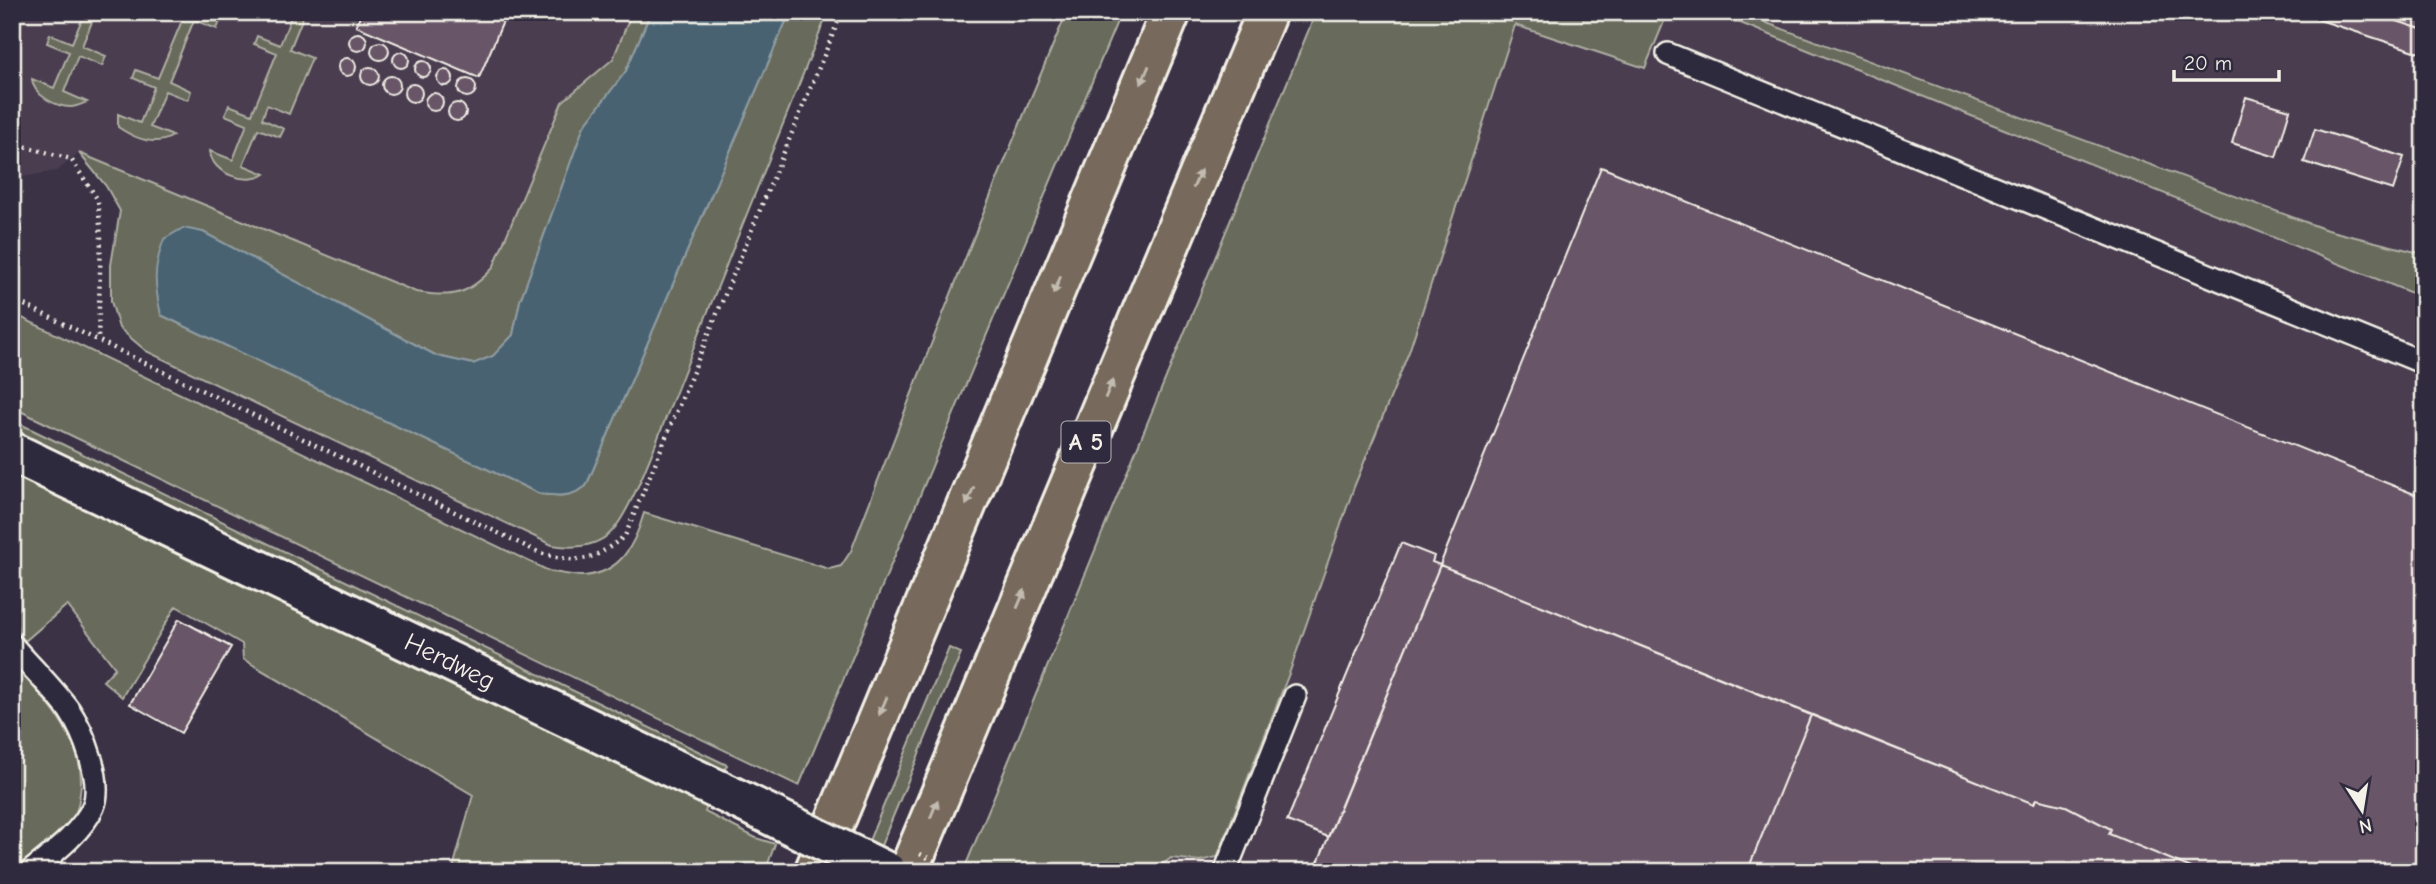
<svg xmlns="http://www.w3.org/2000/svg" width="2436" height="884" font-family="'Comic Neue',sans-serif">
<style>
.built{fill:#493c50}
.green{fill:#686a5c;stroke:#aeaea2;stroke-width:2}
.water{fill:#496272;stroke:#8d9ba1;stroke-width:2}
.building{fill:#695468;stroke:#f4f1e8;stroke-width:2}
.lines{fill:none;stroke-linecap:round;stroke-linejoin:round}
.service-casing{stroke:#f4f1e8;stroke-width:26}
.secondary-casing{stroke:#f4f1e8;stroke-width:44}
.motorway-casing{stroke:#f4f1e8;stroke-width:44}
.path{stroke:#f4f1e8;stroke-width:4.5;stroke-dasharray:2 5;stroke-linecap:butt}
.service{stroke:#2f2a3d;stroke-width:21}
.secondary{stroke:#2f2a3d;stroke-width:38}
.motorway{stroke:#77695c;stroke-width:38}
.secondary-bridge-casing{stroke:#f4f1e8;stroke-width:44;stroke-linecap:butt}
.path-bridge{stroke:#f4f1e8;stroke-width:4.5;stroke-dasharray:2 5;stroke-linecap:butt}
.secondary-bridge{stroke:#2f2a3d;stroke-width:38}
.oneway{fill:#c2bbb0}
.labels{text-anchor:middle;stroke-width:5;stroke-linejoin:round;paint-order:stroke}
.shield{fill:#2f2a3d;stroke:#b9b5b5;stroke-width:2}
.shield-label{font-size:24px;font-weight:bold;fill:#f4f1e8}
.street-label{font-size:26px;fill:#f4f1e8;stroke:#2f2a3d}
</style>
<rect width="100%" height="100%" fill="#3b3246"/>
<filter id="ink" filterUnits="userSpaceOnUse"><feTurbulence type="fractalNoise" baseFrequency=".0143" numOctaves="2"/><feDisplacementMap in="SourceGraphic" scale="14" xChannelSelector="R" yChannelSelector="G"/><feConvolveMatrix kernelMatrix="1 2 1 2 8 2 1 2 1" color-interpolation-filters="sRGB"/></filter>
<g filter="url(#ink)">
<!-- built -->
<path class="built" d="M 12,12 L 632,12 L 613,59 L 562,102 L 493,268 L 477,285 L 458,294 L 437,296 L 416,292 L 79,153 L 57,171 L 12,179 Z
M 1668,12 L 2424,12 L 2424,872 L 1153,872 L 1171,858 L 1200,861 L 1290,671 L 1354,487 L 1409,352 L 1515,24 L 1644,68 Z"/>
<!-- green -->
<path class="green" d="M 85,12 L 96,12 L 82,46 L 106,56 L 102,66 L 78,56 L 64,92 L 87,102 C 82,104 76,107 71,107 C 56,107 33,95 32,79 L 54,88 L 69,52 L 47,43 L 50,34 L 72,43 Z
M 176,12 L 199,12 L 220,21 L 217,29 L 194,20 L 169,81 L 191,91 L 188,100 L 165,91 L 150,127 L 173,136 C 155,147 134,138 118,127 L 118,114 L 140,123 L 154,87 L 133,78 L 136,70 L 158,78 L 184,16 Z
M 293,12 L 305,12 L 290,49 L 312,58 L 289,114 L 267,105 L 262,119 L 284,129 L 280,137 L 258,129 L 243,165 L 265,174 C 248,186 211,174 210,151 L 233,160 L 247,124 L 225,115 L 229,105 L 252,114 L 277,53 L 254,44 L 257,36 L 280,45 Z
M 632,12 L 651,12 L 626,71 L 584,126 L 520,301 L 513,335 L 493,356 L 473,364 L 437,356 L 203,232 L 161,315 L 540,494 C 559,496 570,498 586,486 L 790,12 L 828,12 C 777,139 726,265 676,392 C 663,423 631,517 608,535 C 592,548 570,548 552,545 L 146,351 L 119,328 L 111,301 L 111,265 L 120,211 L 106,186 L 79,153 L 416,292 C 452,298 467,296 493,268 L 562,102 L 613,59 Z
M 1067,12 L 1121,12 L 799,786 L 12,407 L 12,313 L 551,572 C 561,573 574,576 584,576 C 621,573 635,544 644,513 L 829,569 L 841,566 L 851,551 C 920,370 991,190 1067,12 Z
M 1316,12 L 1668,12 L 1645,68 L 1515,25 L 1409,352 L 1354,487 L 1290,671 L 1217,857 L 1200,861 L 1171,858 L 1153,872 L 963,872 Z
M 1713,12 L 1737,12 L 2327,230 L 2424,254 L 2424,298 Z
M 12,420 L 727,765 L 724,771 L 80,462 L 12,428 Z
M 12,470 L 707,806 L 705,812 L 756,838 L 775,844 L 765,872 L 452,872 L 473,795 L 243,659 L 242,644 L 176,606 L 122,697 L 103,681 L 115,668 L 67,605 L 25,641 L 12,626 Z
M 949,648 L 961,653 L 870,872 L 856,872 Z
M 12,664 C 44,698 88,741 80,793 C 79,801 78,811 73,818 C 58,841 34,856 12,872 Z"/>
<!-- water -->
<path class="water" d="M 651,12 L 790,12 L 586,486 C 570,498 559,496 540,494 L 161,315 C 154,283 153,269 164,239 L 183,228 L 203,232 L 437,356 L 473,364 L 493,356 L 513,335 L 520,301 L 584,126 L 626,71 Z"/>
<!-- building -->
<path class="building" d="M 362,12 L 507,12 L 479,78 L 356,26 Z
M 2295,12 L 2370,12 L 2424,30 L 2424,54 Z
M 2370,12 L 2424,12 L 2424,30 Z
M349 42a9 9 0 1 1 18 0a9 9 0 1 1-18 0Z
M371 51a9 9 0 1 1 18 0a9 9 0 1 1-18 0Z
M393 60a8 8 0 1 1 16 0a8 8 0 1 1-16 0Z
M338 67a9 9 0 1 1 18 0a9 9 0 1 1-18 0Z
M415 69a8 8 0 1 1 16 0a8 8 0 1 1-16 0Z
M361 76a9 9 0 1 1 18 0a9 9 0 1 1-18 0Z
M437 78a8 8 0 1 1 16 0a8 8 0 1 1-16 0Z
M382 85a9 9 0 1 1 18 0a9 9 0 1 1-18 0Z
M458 88a9 9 0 1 1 18 0a9 9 0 1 1-18 0Z
M404 93a9 9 0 1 1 18 0a9 9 0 1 1-18 0Z
M425 102a9 9 0 1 1 18 0a9 9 0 1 1-18 0Z
M 2246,97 L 2290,110 L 2276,157 L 2232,143 Z
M448 112a9 9 0 1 1 18 0a9 9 0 1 1-18 0Z
M 2315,129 L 2404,157 L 2393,190 L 2304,162 Z
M 1601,167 L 2424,498 L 2424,872 L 2201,872 L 2109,834 L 2111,829 L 2066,806 L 2036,799 L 2034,804 L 1440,565 Z
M 1401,543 L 1434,556 L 1432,562 L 1440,565 L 1328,837 L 1287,821 Z
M 1440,565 L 1811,715 L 1747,872 L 1314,872 Z
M 179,619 L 231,647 L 181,733 L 130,704 Z
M 1811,715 L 2034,804 L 2036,799 L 2066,806 L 2111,829 L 2109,834 L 2201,872 L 1747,872 Z"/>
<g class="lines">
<defs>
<path id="service" d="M 1668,54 L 2424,363
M 12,645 C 31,667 52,687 69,710 C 83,731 104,782 93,807 C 82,832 51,855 30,872
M 1225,872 L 1295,696"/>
<path id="secondary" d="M 12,452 L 729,795"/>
<path id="motorway" d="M 814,872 L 1171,12
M 908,872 L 1267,12"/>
</defs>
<!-- service casing -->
<use href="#service" class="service-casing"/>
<!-- secondary casing -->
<use href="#secondary" class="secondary-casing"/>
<!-- motorway casing -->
<use href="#motorway" class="motorway-casing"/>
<!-- path -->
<path class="path" d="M 12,143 L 71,159 L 98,200 L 101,238 L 98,339
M 12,299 L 540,553 C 582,564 590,562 625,536 L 842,12"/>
<!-- service -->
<use href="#service" class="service"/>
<!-- secondary -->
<use href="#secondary" class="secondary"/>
<!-- motorway -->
<use href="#motorway" class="motorway"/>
<defs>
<path id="secondary-bridge" d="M 729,795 L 887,872"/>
</defs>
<!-- secondary-bridge casing -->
<use href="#secondary-bridge" class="secondary-bridge-casing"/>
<!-- path-bridge -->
<path class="path-bridge" d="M 920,854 L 957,872"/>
<!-- secondary-bridge -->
<use href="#secondary-bridge" class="secondary-bridge"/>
</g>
<!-- one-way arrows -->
<defs><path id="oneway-solid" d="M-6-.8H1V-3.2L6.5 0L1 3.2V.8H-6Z" transform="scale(1.75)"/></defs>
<g class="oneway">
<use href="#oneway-solid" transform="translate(1145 75) rotate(113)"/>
<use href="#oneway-solid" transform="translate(1197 179) rotate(-67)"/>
<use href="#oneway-solid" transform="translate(1057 285) rotate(113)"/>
<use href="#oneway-solid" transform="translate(1109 389) rotate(-67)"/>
<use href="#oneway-solid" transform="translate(970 496) rotate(113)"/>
<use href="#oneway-solid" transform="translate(1021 599) rotate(-67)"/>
<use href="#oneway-solid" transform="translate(883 706) rotate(113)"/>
<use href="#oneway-solid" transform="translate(934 809) rotate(-68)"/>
</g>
</g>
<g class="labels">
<!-- shield labels -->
<rect class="shield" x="1061.5" y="421.5" width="49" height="41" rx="5"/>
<g class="shield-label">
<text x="1086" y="450">A 5</text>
</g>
<!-- street labels -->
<g class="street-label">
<text transform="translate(450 661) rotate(26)" y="9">Herdweg</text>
</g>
</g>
<!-- margin -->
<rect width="2436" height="884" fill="none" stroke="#2f2a3d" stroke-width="42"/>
<rect x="21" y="21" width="2394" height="842" fill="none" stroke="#f4f1e8" stroke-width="2.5" filter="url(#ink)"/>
<!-- north arrow -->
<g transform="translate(2362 810) rotate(168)" stroke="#2f2a3d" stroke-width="5" paint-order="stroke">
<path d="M0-5L12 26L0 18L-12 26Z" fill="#f4f1e8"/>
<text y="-10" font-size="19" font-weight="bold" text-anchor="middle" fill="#f4f1e8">N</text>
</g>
<!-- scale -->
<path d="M2174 70v10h105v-10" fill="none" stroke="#f4f1e8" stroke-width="3.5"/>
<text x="2184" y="70" font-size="21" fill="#f4f1e8" stroke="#2f2a3d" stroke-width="5" paint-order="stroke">20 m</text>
</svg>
